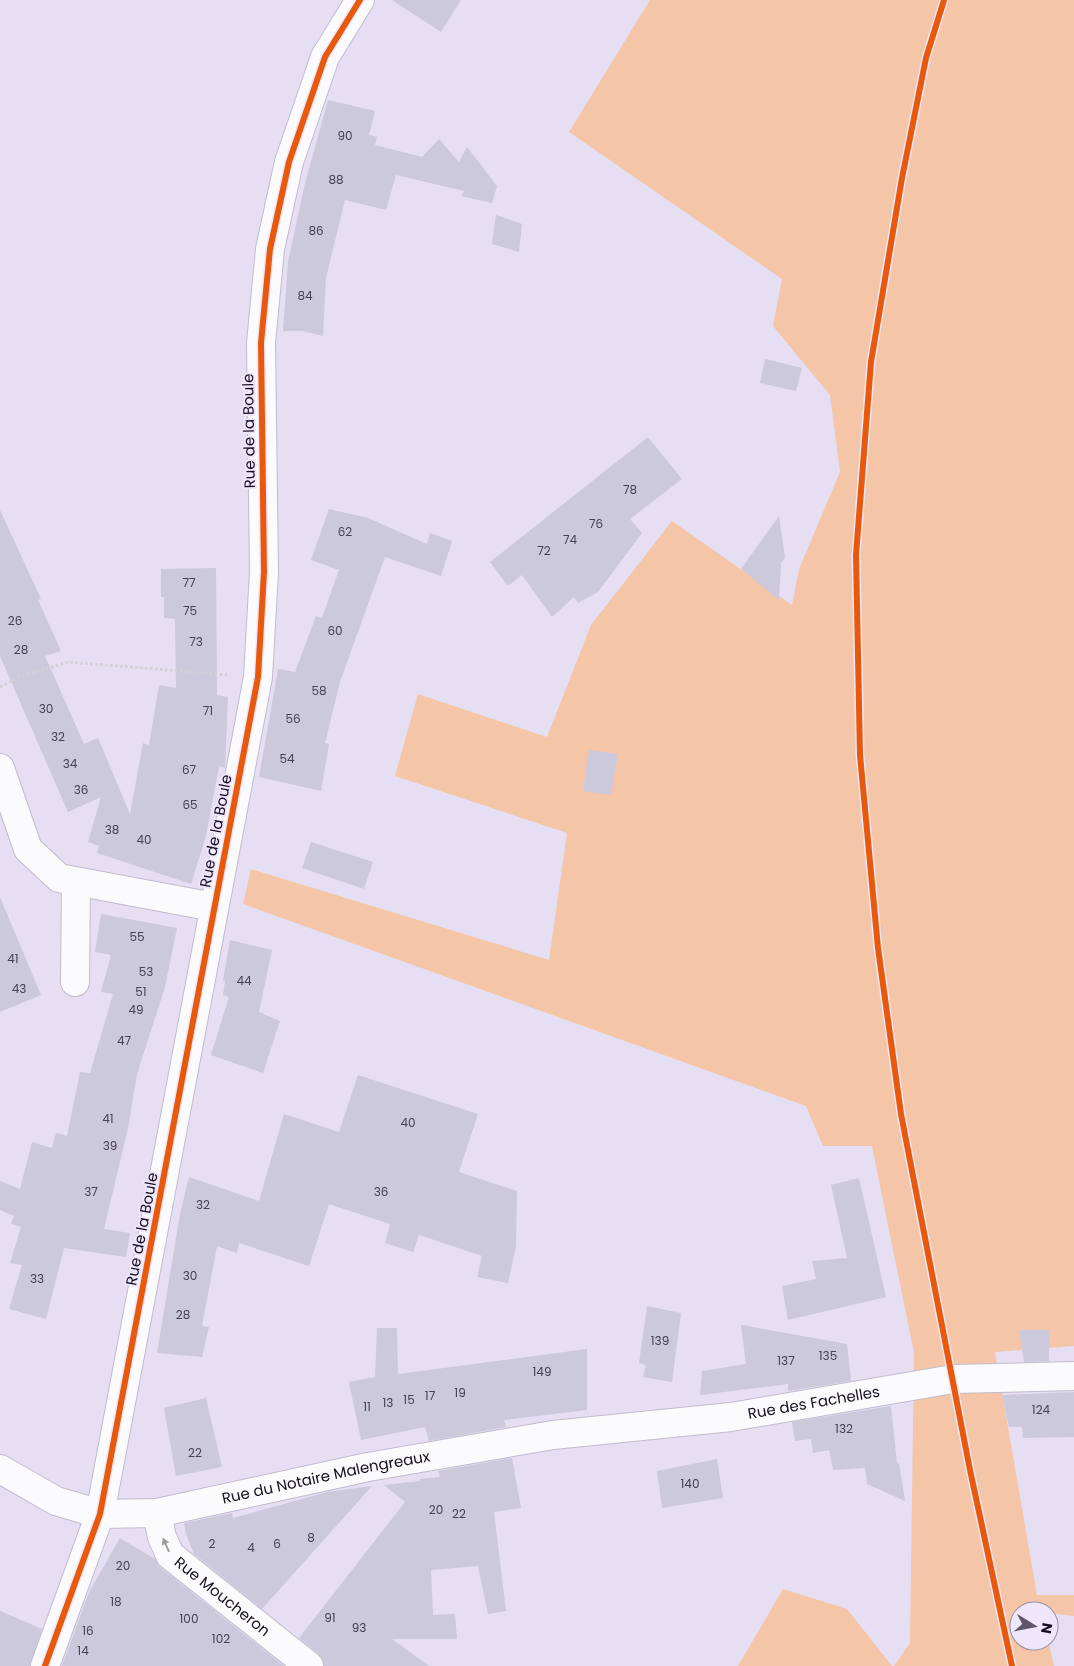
<svg xmlns="http://www.w3.org/2000/svg" width="1074" height="1666" font-family="Poppins,sans-serif">
<style>
.green{fill:#f4c6a7}
.building{fill:#ccc9dc}
.lines{fill:none;stroke-linecap:round;stroke-linejoin:round}
.minor-casing{stroke:#c2bbcd;stroke-width:30}
.path{stroke:#d2d0d6;stroke-width:3;stroke-dasharray:2.5 2.5;stroke-linecap:butt}
.minor{stroke:#fbfafd;stroke-width:28}
.cycleway-casing{stroke:#eee6fa;stroke-width:9}
.cycleway{stroke:#e8590c;stroke-width:6}
.oneway{fill:#9f9ca4}
.labels{text-anchor:middle;stroke-width:4;stroke-linejoin:round;paint-order:stroke}
.number-label{font-size:12px;fill:#464051}
.street-label{font-size:15px;fill:#160e1f;stroke:#eee6fa}
</style>
<rect width="100%" height="100%" fill="#e6def3"/>
<!-- green -->
<path class="green" d="M 650,0 L 1074,0 L 1074,1346 L 995,1352 L 1037,1595 L 1074,1595 L 1074,1616 L 1049,1613 L 1049,1611 L 1019,1611 L 1019,1641 L 1048,1641 L 1054,1666 L 894,1666 L 910,1643 L 914,1353 L 872,1146 L 823,1146 L 806,1106 L 243,904 L 251,869 L 549,960 L 567,833 L 395,776 L 418,694 L 547,737 L 591,625 L 672,521 L 792,605 L 799,569 L 840,472 L 830,395 L 773,326 L 782,279 L 569,132 Z
M 783,1589 L 847,1609 L 892,1666 L 738,1666 Z"/>
<!-- building -->
<path class="building" d="M 392,0 L 461,0 L 441,32 Z
M 328,100 L 375,111 L 369,135 L 377,137 L 375,145 L 422,157 L 439,139 L 459,162 L 467,147 L 497,186 L 492,203 L 461,196 L 464,191 L 396,175 L 386,210 L 345,200 L 326,278 L 323,336 L 303,331 L 283,331 L 288,262 L 305,183 Z
M 496,215 L 522,224 L 519,252 L 492,244 Z
M 765,359 L 802,368 L 796,391 L 760,383 Z
M 648,437 L 682,479 L 630,519 L 642,533 L 598,592 L 578,603 L 574,597 L 552,617 L 522,575 L 508,586 L 490,562 Z
M 329,509 L 368,518 L 427,544 L 430,533 L 452,541 L 441,576 L 385,557 L 340,682 L 325,743 L 329,744 L 321,791 L 259,777 L 278,669 L 295,672 L 316,616 L 322,618 L 339,570 L 311,560 Z
M 0,510 L 41,599 L 38,600 L 61,651 L 45,656 L 84,744 L 98,738 L 130,814 L 143,743 L 149,745 L 159,685 L 176,688 L 175,619 L 164,618 L 164,597 L 161,597 L 161,569 L 216,568 L 217,695 L 228,697 L 225,768 L 219,766 L 206,836 L 191,884 L 97,853 L 99,846 L 88,842 L 101,797 L 68,812 L 0,656 Z
M 779,516 L 785,558 L 781,563 L 779,600 L 741,569 Z
M 589,750 L 618,754 L 611,795 L 583,791 Z
M 311,842 L 373,862 L 364,889 L 302,868 Z
M 0,897 L 41,995 L 0,1012 Z
M 101,914 L 177,928 L 165,987 L 137,1074 L 128,1128 L 104,1229 L 130,1233 L 126,1257 L 64,1248 L 46,1319 L 9,1309 L 22,1265 L 10,1263 L 21,1227 L 11,1224 L 14,1216 L 0,1210 L 0,1181 L 20,1189 L 32,1142 L 52,1148 L 56,1133 L 67,1136 L 80,1072 L 90,1073 L 113,994 L 101,992 L 111,955 L 95,952 Z
M 230,940 L 272,950 L 259,1012 L 280,1021 L 263,1073 L 211,1055 L 229,997 L 223,995 L 225,981 L 223,980 Z
M 358,1075 L 478,1114 L 459,1172 L 517,1191 L 516,1246 L 508,1283 L 477,1277 L 482,1256 L 419,1235 L 413,1252 L 385,1243 L 390,1224 L 329,1204 L 309,1266 L 239,1243 L 237,1253 L 217,1246 L 202,1326 L 209,1327 L 202,1357 L 157,1353 L 180,1214 L 189,1177 L 259,1201 L 284,1114 L 339,1132 Z
M 859,1178 L 886,1297 L 788,1320 L 782,1286 L 816,1279 L 812,1261 L 847,1258 L 831,1185 Z
M 647,1306 L 681,1313 L 672,1382 L 643,1377 L 646,1365 L 639,1363 Z
M 741,1325 L 847,1344 L 851,1381 L 788,1391 L 788,1384 L 700,1395 L 702,1371 L 746,1364 Z
M 377,1328 L 397,1328 L 398,1374 L 587,1349 L 587,1410 L 504,1420 L 506,1427 L 429,1441 L 425,1427 L 361,1440 L 349,1382 L 375,1377 Z
M 1019,1330 L 1049,1330 L 1049,1361 L 1024,1362 Z
M 1074,1392 L 1074,1437 L 1023,1438 L 1022,1427 L 1009,1427 L 1002,1395 Z
M 206,1398 L 222,1467 L 176,1476 L 164,1408 Z
M 891,1406 L 897,1464 L 899,1463 L 905,1501 L 867,1484 L 865,1468 L 833,1470 L 829,1450 L 813,1453 L 811,1439 L 795,1441 L 792,1422 Z
M 512,1458 L 521,1508 L 494,1512 L 506,1611 L 488,1614 L 478,1566 L 431,1570 L 433,1615 L 455,1614 L 457,1639 L 392,1639 L 429,1666 L 324,1666 L 319,1654 L 299,1638 L 405,1502 L 384,1485 L 420,1481 L 420,1479 L 440,1477 L 438,1471 Z
M 717,1459 L 723,1498 L 662,1508 L 657,1471 Z
M 372,1486 L 262,1609 L 194,1554 L 186,1534 L 184,1523 L 232,1513 L 233,1518 L 327,1492 Z
M 120,1538 L 155,1559 L 160,1567 L 284,1666 L 62,1666 L 89,1592 Z
M 0,1611 L 42,1629 L 30,1666 L 0,1666 Z"/>
<g class="lines">
<defs>
<g id="minor">
<path d="M 0,768 L 28,849 L 59,878 L 214,907"/>
<path d="M 75,982 L 76,882"/>
<path id="s1" d="M 0,1469 L 56,1501 L 100,1514 L 157,1513 L 368,1467 L 553,1435 L 731,1417 L 953,1379 L 1074,1376"/>
<path id="s2" d="M 157,1513 L 162,1537 L 170,1555 L 309,1666"/>
<path d="M 45,1666 L 100,1514 L 258,677 L 264,572 L 261,343 L 270,249 L 289,162 L 325,57 L 360,0"/>
</g>
</defs>
<!-- minor casing -->
<use href="#minor" class="minor-casing"/>
<!-- path -->
<path class="path" d="M 0,687 L 19,677 L 68,662 L 230,675"/>
<!-- minor -->
<use href="#minor" class="minor"/>
<defs>
<path id="cycleway" d="M 944,0 L 926,58 L 902,178 L 871,362 L 856,555 L 860,755 L 878,948 L 901,1114 L 970,1470 L 1012,1666
M 45,1666 L 100,1514 L 258,677 L 264,572 L 261,343 L 270,249 L 289,162 L 325,57 L 360,0"/>
</defs>
<!-- cycleway casing -->
<use href="#cycleway" class="cycleway-casing"/>
<!-- cycleway -->
<use href="#cycleway" class="cycleway"/>
</g>
<!-- one-way arrows -->
<defs><path id="oneway-solid" d="M-6-.8H1V-3.2L6.5 0L1 3.2V.8H-6Z" transform="scale(1.25)"/></defs>
<use class="oneway" href="#oneway-solid" transform="translate(166 1545) rotate(-114)"/>
<g class="labels">
<!-- number labels -->
<g class="number-label">
<text x="345" y="140">90</text>
<text x="336" y="184">88</text>
<text x="316" y="235">86</text>
<text x="305" y="300">84</text>
<text x="630" y="494">78</text>
<text x="596" y="528">76</text>
<text x="345" y="536">62</text>
<text x="570" y="544">74</text>
<text x="544" y="555">72</text>
<text x="189" y="587">77</text>
<text x="190" y="615">75</text>
<text x="15" y="625">26</text>
<text x="335" y="635">60</text>
<text x="196" y="646">73</text>
<text x="21" y="654">28</text>
<text x="319" y="695">58</text>
<text x="46" y="713">30</text>
<text x="208" y="715">71</text>
<text x="293" y="723">56</text>
<text x="58" y="741">32</text>
<text x="287" y="763">54</text>
<text x="70" y="768">34</text>
<text x="189" y="774">67</text>
<text x="81" y="794">36</text>
<text x="190" y="809">65</text>
<text x="112" y="834">38</text>
<text x="144" y="844">40</text>
<text x="137" y="941">55</text>
<text x="13" y="963">41</text>
<text x="146" y="976">53</text>
<text x="244" y="985">44</text>
<text x="19" y="993">43</text>
<text x="141" y="996">51</text>
<text x="136" y="1014">49</text>
<text x="124" y="1045">47</text>
<text x="108" y="1123">41</text>
<text x="408" y="1127">40</text>
<text x="110" y="1150">39</text>
<text x="91" y="1196">37</text>
<text x="381" y="1196">36</text>
<text x="203" y="1209">32</text>
<text x="190" y="1280">30</text>
<text x="37" y="1283">33</text>
<text x="183" y="1319">28</text>
<text x="660" y="1345">139</text>
<text x="828" y="1360">135</text>
<text x="786" y="1365">137</text>
<text x="542" y="1376">149</text>
<text x="460" y="1397">19</text>
<text x="430" y="1400">17</text>
<text x="409" y="1404">15</text>
<text x="388" y="1407">13</text>
<text x="367" y="1411">11</text>
<text x="1041" y="1414">124</text>
<text x="844" y="1433">132</text>
<text x="195" y="1457">22</text>
<text x="690" y="1488">140</text>
<text x="436" y="1514">20</text>
<text x="459" y="1518">22</text>
<text x="311" y="1542">8</text>
<text x="212" y="1548">2</text>
<text x="277" y="1548">6</text>
<text x="251" y="1552">4</text>
<text x="123" y="1570">20</text>
<text x="116" y="1606">18</text>
<text x="330" y="1622">91</text>
<text x="189" y="1623">100</text>
<text x="359" y="1632">93</text>
<text x="88" y="1635">16</text>
<text x="221" y="1643">102</text>
<text x="83" y="1655">14</text>
</g>
<!-- street labels -->
<g class="street-label">
<text transform="translate(249 431) rotate(-91)" y="5">Rue de la Boule</text>
<text transform="translate(216 831) rotate(-79)" y="5">Rue de la Boule</text>
<text transform="translate(142 1229) rotate(-79)" y="5">Rue de la Boule</text>
<text dy="5" stroke="none"><textPath href="#s1" startOffset="834">Rue des Fachelles</textPath></text>
<text dy="5" stroke="none"><textPath href="#s1" startOffset="340">Rue du Notaire Malengreaux</textPath></text>
<text dy="5" stroke="none"><textPath href="#s2" startOffset="111">Rue Moucheron</textPath></text>
</g>
</g>
<!-- north arrow -->
<g transform="translate(1034 1626) rotate(100)"><circle r="24" fill="#eee6fa" stroke="#9890a2"/>
<path d="M0-4L9 19L0 12L-9 19Z" fill="#5f5769"/>
<text y="-8" font-size="14" font-weight="bold" text-anchor="middle" fill="#160e1f">N</text>
</g>
</svg>
